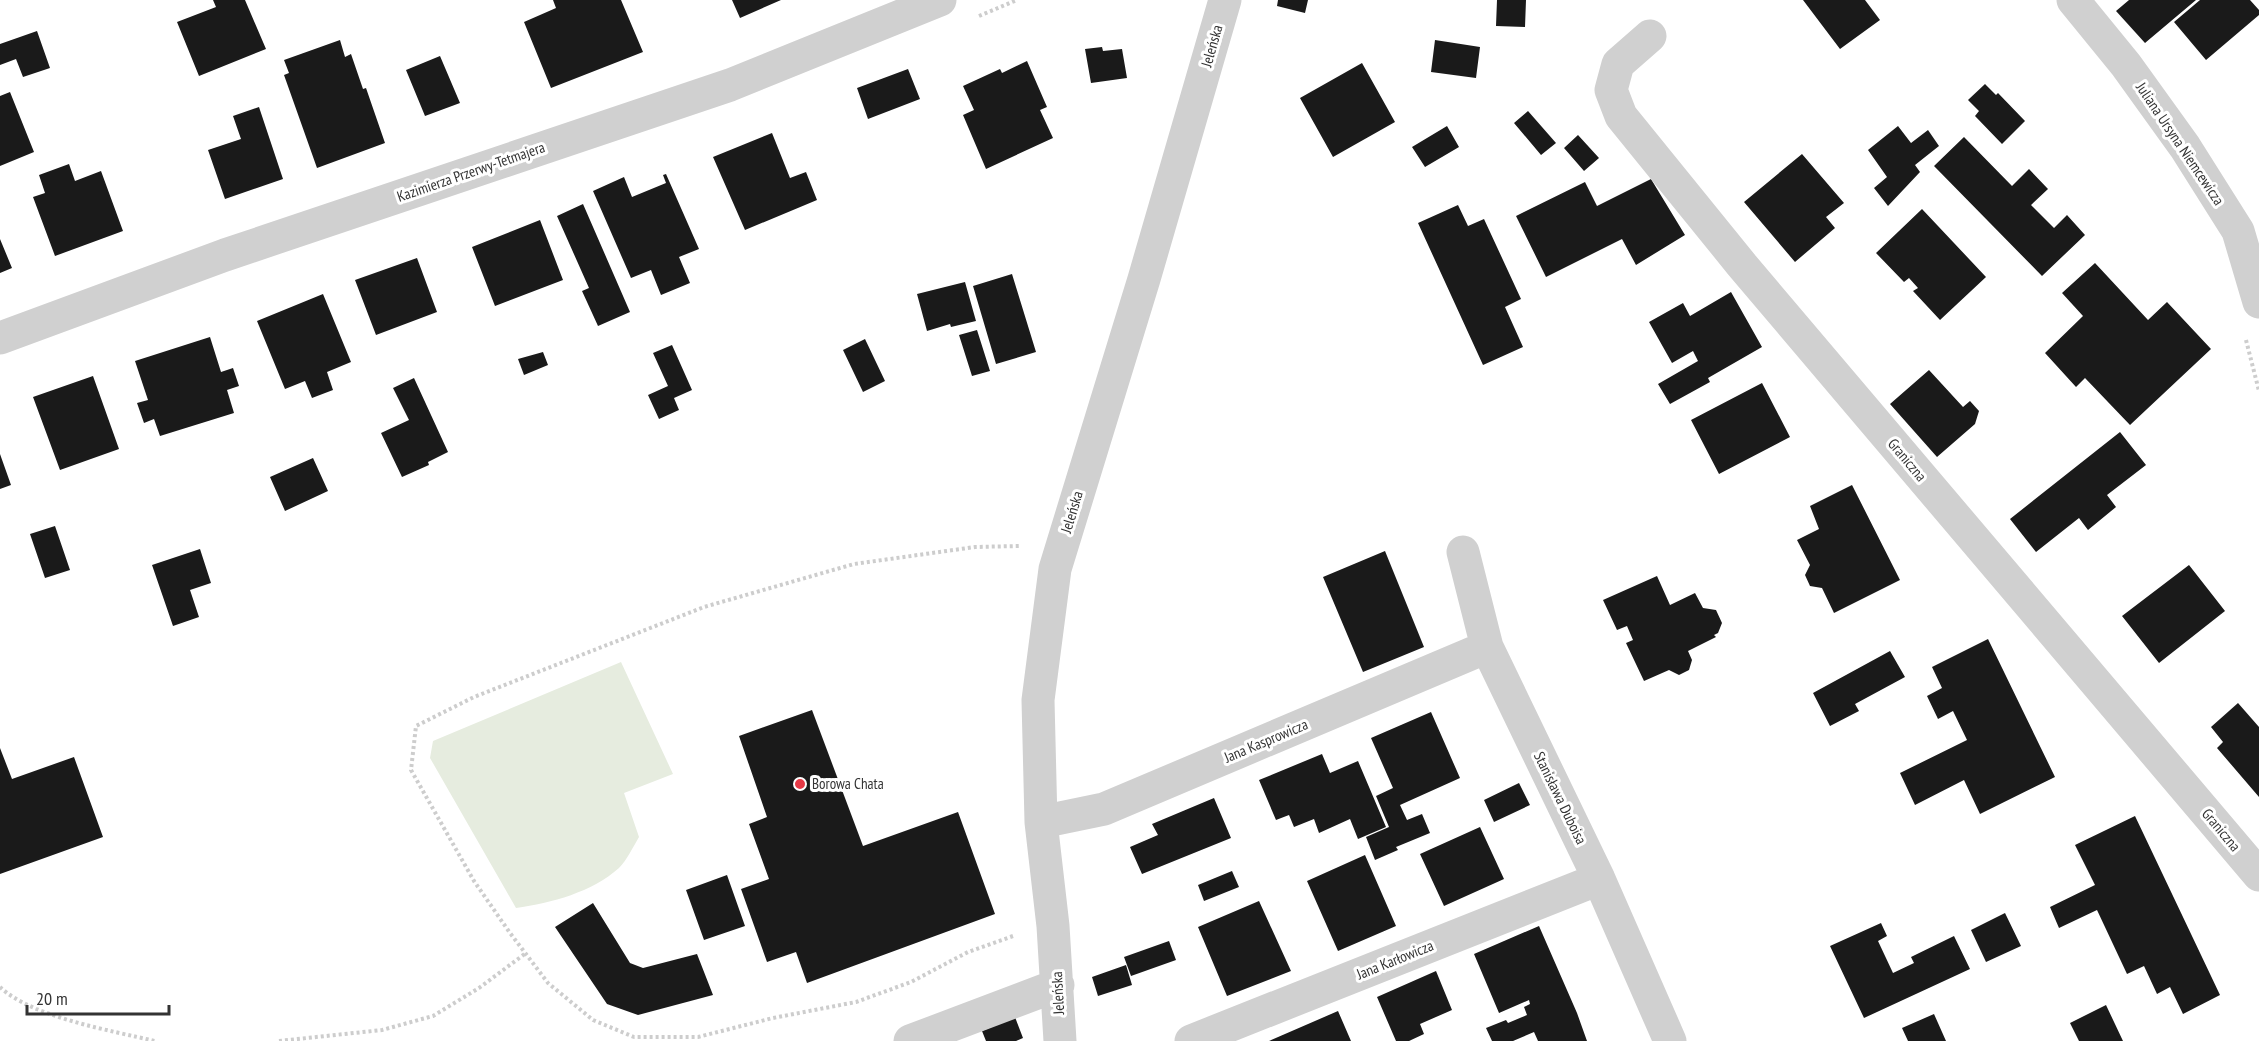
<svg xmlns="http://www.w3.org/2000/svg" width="2259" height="1041" font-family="'PT Sans Narrow',sans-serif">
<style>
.green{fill:#e6ecdf}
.building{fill:#1a1a1a}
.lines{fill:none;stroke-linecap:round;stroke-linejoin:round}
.path{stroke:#cdcdcd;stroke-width:4;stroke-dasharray:3 3;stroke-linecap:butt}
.minor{stroke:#d0d0d0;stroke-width:33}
.poi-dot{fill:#e63946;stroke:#fff;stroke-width:2}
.labels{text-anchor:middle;stroke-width:6;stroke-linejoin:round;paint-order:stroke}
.street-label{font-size:15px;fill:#333;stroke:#fff}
.poi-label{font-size:15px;fill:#333;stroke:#fff;text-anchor:start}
</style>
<rect width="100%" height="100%" fill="#fff"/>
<!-- green -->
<path class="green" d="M 621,662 L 673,774 L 624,793 L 639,837 C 633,847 627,860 619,868 C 592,892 552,903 516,908 L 430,758 L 433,741 Z"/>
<!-- building -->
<path class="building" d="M 213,0 L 245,0 L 266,49 L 199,76 L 177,22 L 216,7 Z
M 553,0 L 621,0 L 643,52 L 551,88 L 524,22 L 556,8 Z
M 732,0 L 781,0 L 740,18 Z
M 1278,0 L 1308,0 L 1305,13 L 1277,6 Z
M 1497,0 L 1526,0 L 1525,27 L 1496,26 Z
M 1803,0 L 1865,0 L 1880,20 L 1840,49 Z
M 2129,0 L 2196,0 L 2145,43 L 2116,11 Z
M 2200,0 L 2250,0 L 2259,10 L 2259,15 L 2206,60 L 2174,22 Z
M 37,31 L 50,68 L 23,77 L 16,59 L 0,65 L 0,44 Z
M 340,40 L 345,57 L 351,54 L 363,89 L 366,88 L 385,143 L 317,168 L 284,75 L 289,73 L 284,60 Z
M 1435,40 L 1480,47 L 1476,78 L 1431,72 Z
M 1102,47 L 1103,51 L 1122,49 L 1127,78 L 1091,83 L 1085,49 Z
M 440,56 L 460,103 L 425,116 L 406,70 Z
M 1027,61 L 1047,107 L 1040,110 L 1053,138 L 986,169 L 963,115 L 974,110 L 963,86 L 1000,69 L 1002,73 Z
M 1362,63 L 1395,122 L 1333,157 L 1300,98 Z
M 908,69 L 920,99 L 868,119 L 857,88 Z
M 1985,84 L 1996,95 L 1998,93 L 2025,121 L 2002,144 L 1975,116 L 1979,111 L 1968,100 Z
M 10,92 L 34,152 L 0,166 L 0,96 Z
M 259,107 L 283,179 L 225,199 L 208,150 L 241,139 L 233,116 Z
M 1528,111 L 1556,143 L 1541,155 L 1514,123 Z
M 1447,126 L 1459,147 L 1425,167 L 1412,147 Z
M 1898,126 L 1911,143 L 1928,130 L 1939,146 L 1915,165 L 1920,172 L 1888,206 L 1874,188 L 1887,177 L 1868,150 Z
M 772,133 L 790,178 L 806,172 L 817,200 L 745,230 L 713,157 Z
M 1578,135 L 1599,158 L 1584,171 L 1564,148 Z
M 1964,137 L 2012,186 L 2029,169 L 2048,189 L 2031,205 L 2054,228 L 2067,215 L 2085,235 L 2042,276 L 1934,166 Z
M 1802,154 L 1844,203 L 1826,217 L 1835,228 L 1795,262 L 1744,202 Z
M 69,164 L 75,181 L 101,171 L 123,231 L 55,256 L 33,197 L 45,193 L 39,175 Z
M 666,174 L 699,249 L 679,257 L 690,283 L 661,295 L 651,270 L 631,278 L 593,191 L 624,177 L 632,197 L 666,183 L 663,175 Z
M 1651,179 L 1685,235 L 1636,265 L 1622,239 L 1546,277 L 1516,216 L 1585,182 L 1597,206 Z
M 583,204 L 630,312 L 598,326 L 582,291 L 589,288 L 557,216 Z
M 1458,205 L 1468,226 L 1484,219 L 1521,299 L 1505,307 L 1523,347 L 1483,365 L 1418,223 Z
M 1922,209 L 1986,277 L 1940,320 L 1913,291 L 1918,288 L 1909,278 L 1904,282 L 1876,253 Z
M 540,220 L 563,280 L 495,306 L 472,247 Z
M 0,239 L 12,268 L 0,273 Z
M 417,258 L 437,312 L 376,335 L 355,280 Z
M 2095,263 L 2148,320 L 2167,302 L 2211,349 L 2130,425 L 2085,378 L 2076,387 L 2045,353 L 2083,316 L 2062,293 Z
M 1012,274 L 1036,352 L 996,364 L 973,286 Z
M 965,282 L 976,321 L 951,327 L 950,324 L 927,331 L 917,294 Z
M 1731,292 L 1762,347 L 1708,378 L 1710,382 L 1670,404 L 1658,384 L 1698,361 L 1693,351 L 1672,363 L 1649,322 L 1683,303 L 1690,316 Z
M 323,294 L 351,362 L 327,372 L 333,390 L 312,398 L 305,381 L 285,389 L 257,321 Z
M 977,330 L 990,371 L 972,376 L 959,335 Z
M 210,337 L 221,372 L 233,368 L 239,386 L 227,390 L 234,413 L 160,436 L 154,419 L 144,423 L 137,403 L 148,400 L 135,361 Z
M 865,339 L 885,381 L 863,392 L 843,350 Z
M 672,345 L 692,390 L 674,398 L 679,410 L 659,419 L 648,395 L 668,386 L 653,353 Z
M 543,352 L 548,365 L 524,375 L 518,359 Z
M 1929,370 L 1963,407 L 1970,401 L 1979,411 L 1975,424 L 1937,457 L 1890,404 Z
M 93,376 L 119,449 L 60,470 L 33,397 Z
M 414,378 L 448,452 L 428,462 L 429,465 L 402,477 L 381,433 L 409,420 L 393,388 Z
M 1762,383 L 1790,437 L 1719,474 L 1691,420 Z
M 2120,432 L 2146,465 L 2107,495 L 2116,507 L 2088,530 L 2079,518 L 2036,552 L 2010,519 Z
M 0,454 L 11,485 L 0,489 Z
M 313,458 L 328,491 L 285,511 L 270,477 Z
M 1852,485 L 1900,580 L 1834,613 L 1822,588 L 1810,586 L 1805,575 L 1810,565 L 1797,540 L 1819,529 L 1810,506 Z
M 55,526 L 70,570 L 45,578 L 30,534 Z
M 200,549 L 211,583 L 190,590 L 199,617 L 173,626 L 152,565 Z
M 1385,551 L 1424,647 L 1363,672 L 1323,577 Z
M 2189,565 L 2225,611 L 2159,663 L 2122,616 Z
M 1657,576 L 1670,605 L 1695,593 L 1703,608 L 1716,610 L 1722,623 L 1718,633 L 1714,635 L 1716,637 L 1688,651 L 1692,660 L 1689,670 L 1679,675 L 1669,670 L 1644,681 L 1626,643 L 1633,640 L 1627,626 L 1617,630 L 1603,600 Z
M 1988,639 L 2055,777 L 1980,814 L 1964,780 L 1915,805 L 1900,773 L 1967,740 L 1953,711 L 1938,719 L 1927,696 L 1942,688 L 1932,667 Z
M 1890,651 L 1905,677 L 1855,704 L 1859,711 L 1830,726 L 1813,693 Z
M 2238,703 L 2259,727 L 2259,797 L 2217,748 L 2223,742 L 2211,727 Z
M 812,710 L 863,846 L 958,812 L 995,914 L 807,983 L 796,952 L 767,962 L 741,889 L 769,879 L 749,824 L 767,817 L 739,736 Z
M 1431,712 L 1460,778 L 1400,805 L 1407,820 L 1422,814 L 1430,833 L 1396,847 L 1398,850 L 1375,860 L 1366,837 L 1389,827 L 1376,796 L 1393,788 L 1371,738 Z
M 0,748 L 12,779 L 74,757 L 103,837 L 0,874 Z
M 1322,754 L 1330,773 L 1358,761 L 1386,827 L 1358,839 L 1350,819 L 1319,833 L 1314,819 L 1294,827 L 1289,815 L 1276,820 L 1259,780 Z
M 1519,783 L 1530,805 L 1494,822 L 1484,800 Z
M 1214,798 L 1231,838 L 1142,874 L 1130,847 L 1158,835 L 1152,824 Z
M 2135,816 L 2220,995 L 2183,1014 L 2170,987 L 2157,994 L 2144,966 L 2127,974 L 2097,910 L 2059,928 L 2050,907 L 2095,885 L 2075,845 Z
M 1480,827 L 1504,879 L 1444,906 L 1420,854 Z
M 1365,855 L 1396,926 L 1338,951 L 1307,881 Z
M 1232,871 L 1239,887 L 1204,901 L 1198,885 Z
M 727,875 L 745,926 L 704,940 L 686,890 Z
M 1259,901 L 1291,971 L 1227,996 L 1198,927 Z
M 593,903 L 630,963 L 643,968 L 697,954 L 713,995 L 638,1015 L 607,1004 L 555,927 Z
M 2005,913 L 2021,946 L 1986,962 L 1971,930 Z
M 1881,923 L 1887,936 L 1878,941 L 1893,973 L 1914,963 L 1911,957 L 1954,936 L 1970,969 L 1864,1018 L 1830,946 Z
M 1539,926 L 1577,1013 L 1587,1041 L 1538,1041 L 1534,1032 L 1513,1041 L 1492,1041 L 1486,1028 L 1506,1020 L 1508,1023 L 1527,1015 L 1524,1007 L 1530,1004 L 1529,1000 L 1499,1013 L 1474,954 Z
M 1169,941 L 1176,960 L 1131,976 L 1124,957 Z
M 1126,965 L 1132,985 L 1098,996 L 1092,977 Z
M 1436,971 L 1452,1010 L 1420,1024 L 1424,1034 L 1409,1041 L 1396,1041 L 1377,997 Z
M 2106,1005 L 2123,1041 L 2079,1041 L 2070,1023 Z
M 1338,1011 L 1351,1041 L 1269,1041 Z
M 1934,1014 L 1946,1041 L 1908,1041 L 1902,1028 Z
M 1015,1017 L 1023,1038 L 1016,1041 L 986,1041 L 982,1031 Z"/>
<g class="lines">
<!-- path -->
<path class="path" d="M 979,16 L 1017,0
M 2246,340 L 2259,391
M 1013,936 L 968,952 L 911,982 L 856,1002 L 773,1018 L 698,1037 L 634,1037 L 593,1020 L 548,983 L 510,933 L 474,881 L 411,770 L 416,726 L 474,697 L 704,607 L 854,564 L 975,547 L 1019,546
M 0,987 C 31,1017 113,1031 155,1041
M 279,1041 L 382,1030 L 433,1016 L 479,988 L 526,953"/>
<!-- minor -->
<path class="minor" d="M 2073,0 L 2126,65 L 2185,147 L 2238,231 L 2259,302
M 1650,36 L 1618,64 L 1611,90 L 1621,116 L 1741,264 L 2259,875
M 0,338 L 225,255 L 730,85 L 940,0
M 1463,552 L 1487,647 L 1599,879 L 1670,1041
M 1041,822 L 1104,809 L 1487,647
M 910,1041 L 1058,985
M 1060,1041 L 1053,926 L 1041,822 L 1038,700 L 1055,569 L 1144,279 L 1225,0
M 1191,1041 L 1599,879"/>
</g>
<!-- markers -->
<circle class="poi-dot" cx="800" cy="784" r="6"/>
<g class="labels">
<!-- street labels -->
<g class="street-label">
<text transform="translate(1212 46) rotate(-74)" y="5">Jeleńska</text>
<text transform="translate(2180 144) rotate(56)" y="5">Juliana Ursyna Niemcewicza</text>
<text transform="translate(471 172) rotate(-19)" y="5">Kazimierza Przerwy-Tetmajera</text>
<text transform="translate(1907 460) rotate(50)" y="5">Graniczna</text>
<text transform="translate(1072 512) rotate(-73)" y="5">Jeleńska</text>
<text transform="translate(1266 741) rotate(-23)" y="5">Jana Kasprowicza</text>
<text transform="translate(1560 798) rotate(64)" y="5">Stanisława Duboisa</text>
<text transform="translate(2221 830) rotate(50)" y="5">Graniczna</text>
<text transform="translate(1395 960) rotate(-22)" y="5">Jana Karłowicza</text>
<text transform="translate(1058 993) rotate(-93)" y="5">Jeleńska</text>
</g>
<!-- poi labels -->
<g class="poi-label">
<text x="812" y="789">Borowa Chata</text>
</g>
</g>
<!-- scale -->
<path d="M27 1005v9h142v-9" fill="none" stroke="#333333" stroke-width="3"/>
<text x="36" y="1005" font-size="18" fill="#333333" stroke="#ffffff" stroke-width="4.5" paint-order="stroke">20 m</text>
</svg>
